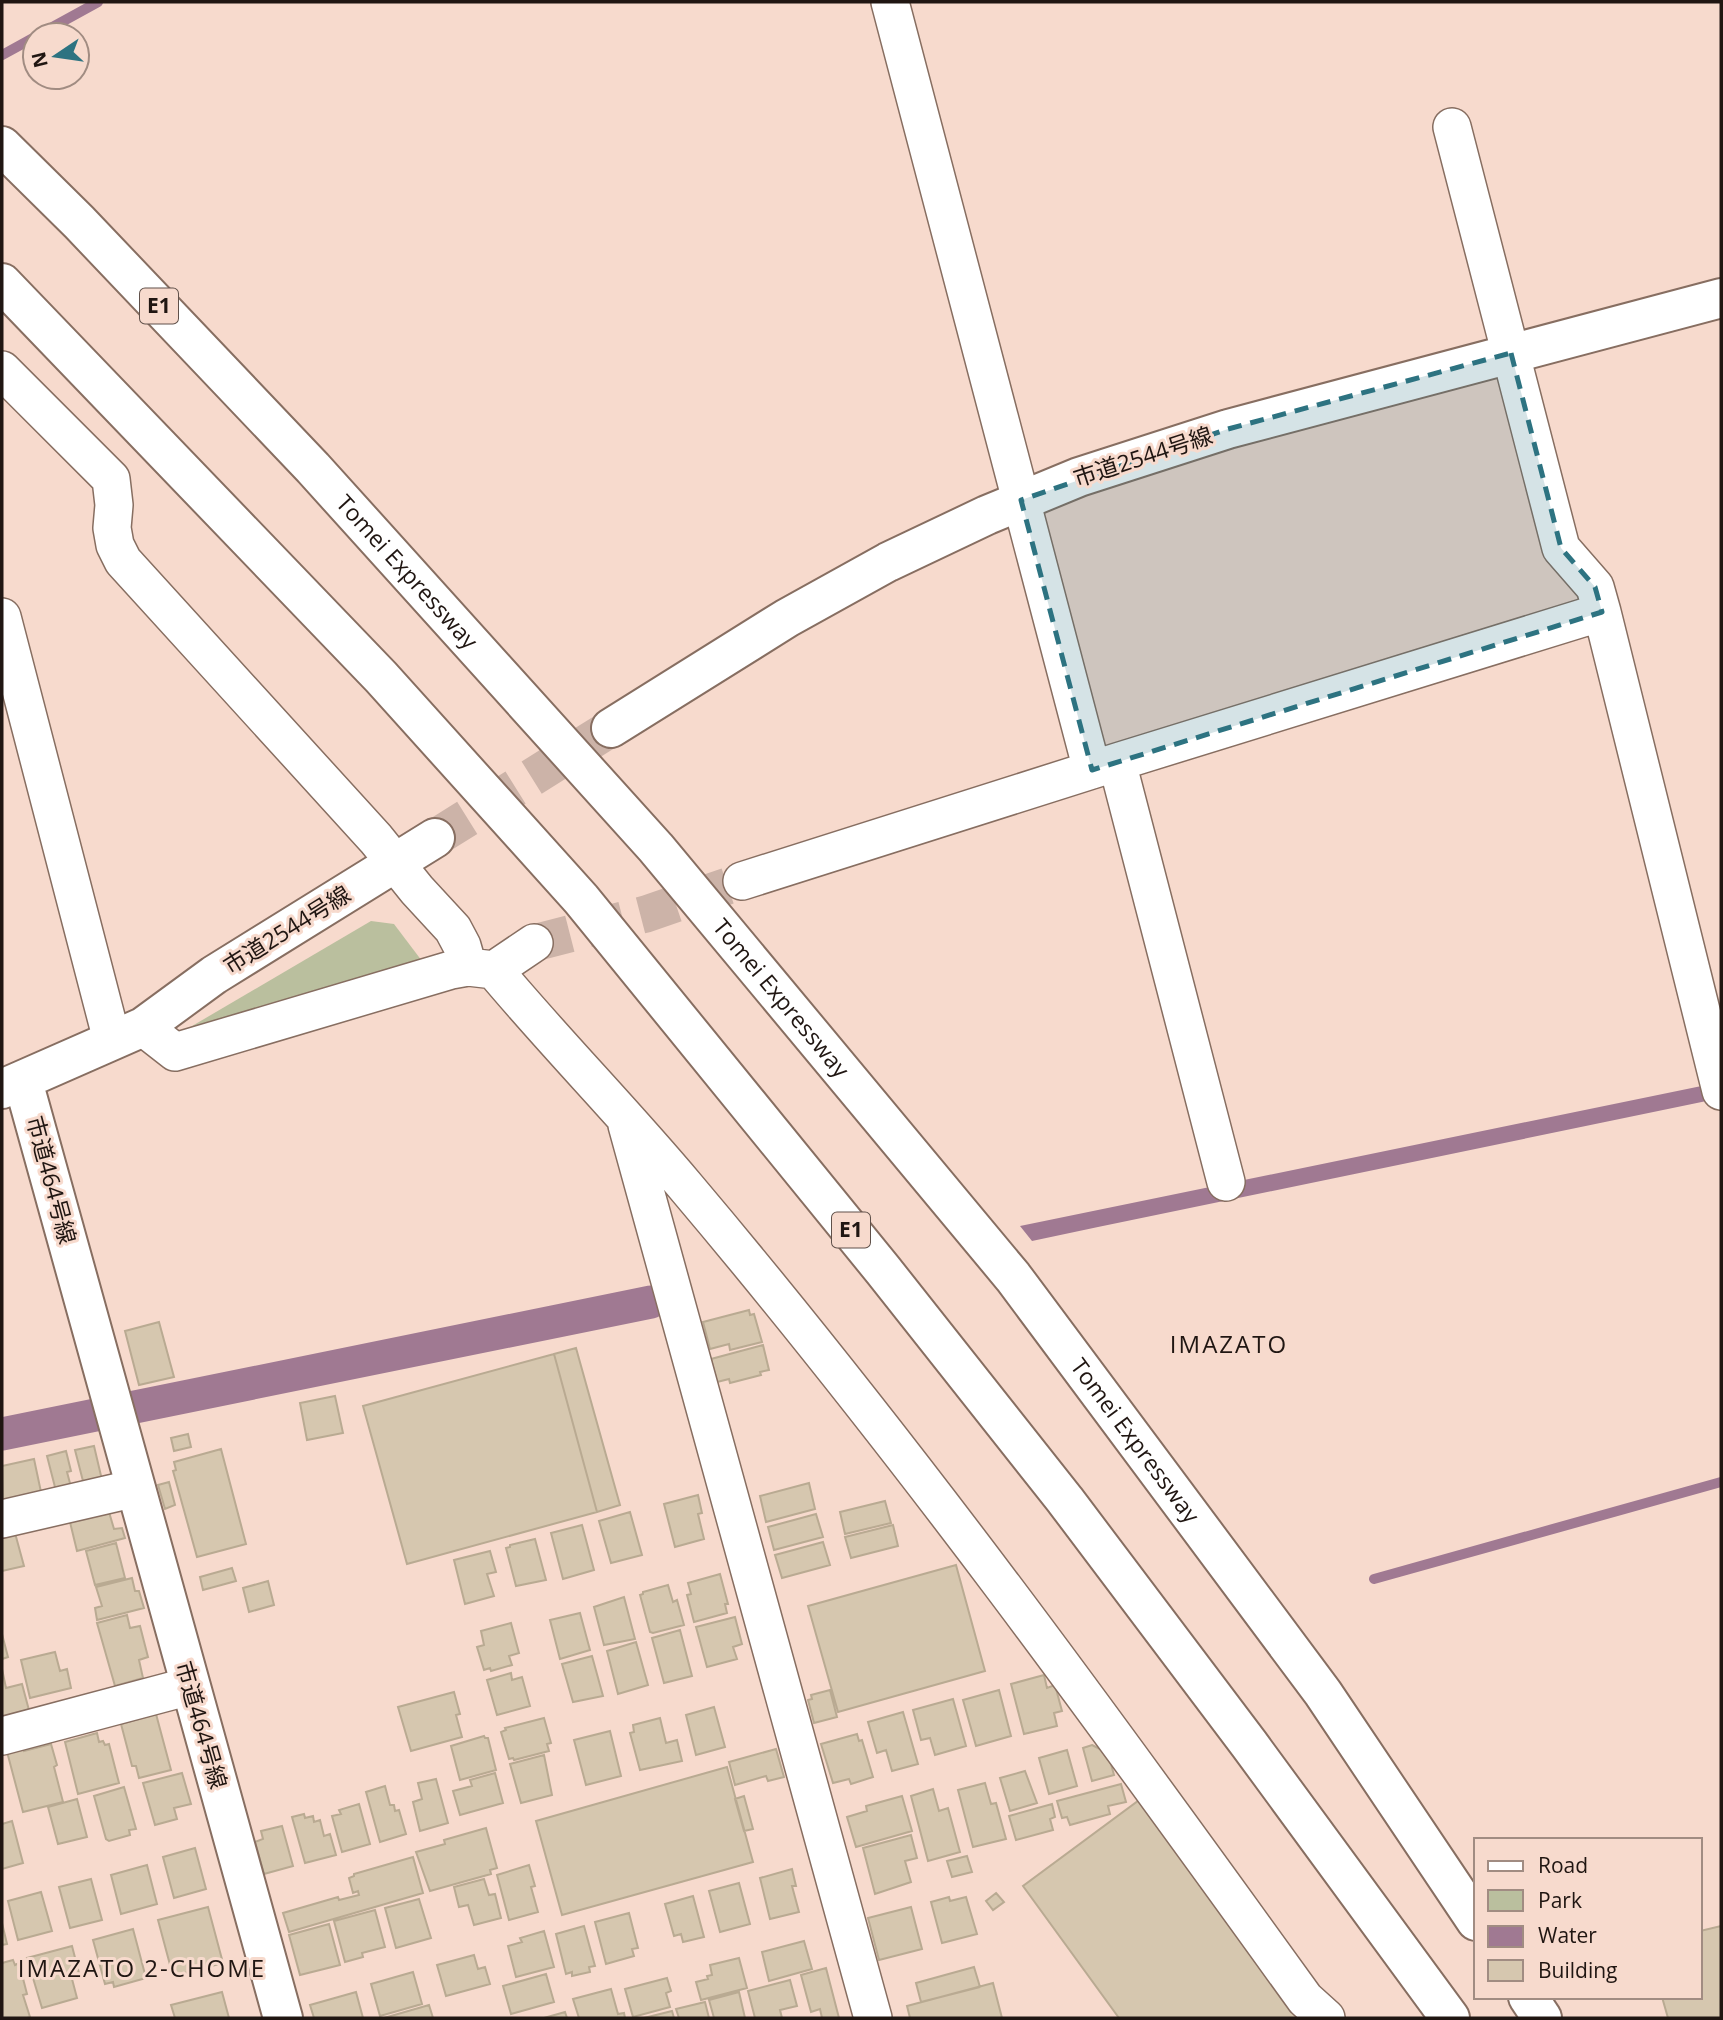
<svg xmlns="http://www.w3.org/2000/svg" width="1723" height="2020" font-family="'Open Sans','Noto Sans JP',sans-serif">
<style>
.green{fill:#babf9e}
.water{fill:#a07992}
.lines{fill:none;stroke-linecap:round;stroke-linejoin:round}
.stream{stroke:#a07992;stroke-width:10}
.canal{stroke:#a07992;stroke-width:33}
.building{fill:#d6c7af;stroke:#b9aa92;stroke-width:2}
.street-tunnel{stroke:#ccb3a8;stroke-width:37;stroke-dasharray:37 18;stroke-linecap:butt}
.secondary-tunnel{stroke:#ccb3a8;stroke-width:38;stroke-dasharray:38 19;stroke-linecap:butt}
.street-casing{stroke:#876e61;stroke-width:40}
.secondary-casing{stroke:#876e61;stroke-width:42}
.highway-casing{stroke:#876e61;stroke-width:42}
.street{stroke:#fff;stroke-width:37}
.secondary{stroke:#fff;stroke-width:38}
.highway{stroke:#fff;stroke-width:38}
.marked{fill:#2d7381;fill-opacity:0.2;stroke:#2d7381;stroke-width:5;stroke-dasharray:14 9;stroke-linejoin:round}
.labels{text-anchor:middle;stroke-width:6;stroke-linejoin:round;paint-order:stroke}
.shield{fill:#f7dacd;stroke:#60514a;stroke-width:2}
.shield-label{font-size:21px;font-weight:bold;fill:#201612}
.street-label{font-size:23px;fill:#201612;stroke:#f7dacd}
.neighbourhood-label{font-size:24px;letter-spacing:2px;fill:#201612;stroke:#f7dacd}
</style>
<rect width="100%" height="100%" fill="#f7dacd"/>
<!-- green -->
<path class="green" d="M 371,921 L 394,924 L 425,965 L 187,1029 Z"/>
<!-- water -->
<path class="water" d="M 1721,1082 L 1721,1098 L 1098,1227 L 1032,1241 L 1020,1226 Z"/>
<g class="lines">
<!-- stream -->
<path class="stream" d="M 38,35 L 98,2
M 2,55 L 35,37
M 1374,1579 L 1721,1482"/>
<!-- canal -->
<path class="canal" d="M 2,1434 L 651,1302"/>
</g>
<!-- building -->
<path class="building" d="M 749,1310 L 750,1315 L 754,1314 L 762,1342 L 730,1350 L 729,1344 L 710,1349 L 703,1322 Z
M 159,1322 L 174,1377 L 139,1385 L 125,1331 Z
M 763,1345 L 769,1370 L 760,1372 L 761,1375 L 730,1383 L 729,1379 L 717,1382 L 711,1359 Z
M 576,1348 L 620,1505 L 597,1512 L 554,1354 Z
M 554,1354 L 597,1512 L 407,1564 L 363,1406 Z
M 335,1396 L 343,1433 L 307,1440 L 300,1403 Z
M 188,1434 L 191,1447 L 174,1451 L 171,1438 Z
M 94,1446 L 102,1480 L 84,1485 L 75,1450 Z
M 221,1449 L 246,1544 L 197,1557 L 173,1471 L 176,1470 L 174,1462 Z
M 66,1451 L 71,1471 L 67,1472 L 71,1487 L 56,1491 L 47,1456 Z
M 34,1459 L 41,1492 L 3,1500 L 2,1466 Z
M 169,1482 L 175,1505 L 165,1509 L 158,1485 Z
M 809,1483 L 815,1509 L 766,1522 L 760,1496 Z
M 698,1495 L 702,1513 L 698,1514 L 704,1539 L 675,1547 L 664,1504 Z
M 885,1501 L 891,1523 L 845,1534 L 840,1512 Z
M 109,1512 L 114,1529 L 122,1528 L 125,1538 L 77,1551 L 69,1518 Z
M 630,1512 L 642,1555 L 611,1563 L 599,1521 Z
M 816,1514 L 823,1537 L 774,1550 L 768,1527 Z
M 582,1525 L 594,1570 L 563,1579 L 551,1533 Z
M 893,1525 L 898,1546 L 851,1558 L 845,1537 Z
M 15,1533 L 24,1566 L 2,1571 L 2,1536 Z
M 535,1539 L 546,1580 L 516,1586 L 506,1548 L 510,1547 L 510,1545 Z
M 823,1542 L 830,1565 L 782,1578 L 775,1555 Z
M 116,1543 L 125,1578 L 95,1585 L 86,1551 Z
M 490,1551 L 496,1572 L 487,1574 L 494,1596 L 465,1604 L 454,1560 Z
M 956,1565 L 985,1671 L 838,1712 L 808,1606 Z
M 232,1568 L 236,1581 L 203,1590 L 200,1577 Z
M 720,1574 L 728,1604 L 725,1604 L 727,1613 L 694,1622 L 687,1595 L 691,1594 L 688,1583 Z
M 132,1578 L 135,1591 L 139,1591 L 144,1608 L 97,1620 L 95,1608 L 102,1606 L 96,1587 Z
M 268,1581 L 274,1605 L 249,1612 L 243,1588 Z
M 668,1585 L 673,1602 L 677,1600 L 684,1625 L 653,1633 L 650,1632 L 640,1595 L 643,1594 L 643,1592 Z
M 624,1597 L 635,1639 L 604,1645 L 594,1607 Z
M 580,1613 L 590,1650 L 560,1659 L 550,1620 Z
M 127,1615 L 130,1628 L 140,1626 L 148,1657 L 139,1660 L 143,1678 L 115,1686 L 97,1623 Z
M 735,1617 L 742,1644 L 733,1647 L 737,1659 L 707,1667 L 696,1627 Z
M 511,1623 L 519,1653 L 509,1656 L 512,1665 L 491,1671 L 490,1668 L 484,1670 L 477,1647 L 484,1645 L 481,1631 Z
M 680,1630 L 692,1676 L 664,1683 L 652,1638 Z
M 2,1634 L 8,1657 L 2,1659 Z
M 636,1642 L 648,1685 L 618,1694 L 607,1651 Z
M 55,1652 L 60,1671 L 67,1669 L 71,1688 L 30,1698 L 21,1660 Z
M 592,1656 L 603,1696 L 573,1702 L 562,1664 Z
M 2,1669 L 6,1688 L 22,1684 L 30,1714 L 2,1721 Z
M 511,1673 L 512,1680 L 522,1677 L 530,1706 L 497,1715 L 487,1680 Z
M 1044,1675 L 1047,1688 L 1055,1685 L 1062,1711 L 1054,1713 L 1057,1726 L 1024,1734 L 1011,1684 Z
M 830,1690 L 837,1717 L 814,1723 L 808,1700 L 812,1699 L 811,1695 Z
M 999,1690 L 1011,1736 L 976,1746 L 963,1700 Z
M 454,1692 L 460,1714 L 456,1715 L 462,1737 L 411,1751 L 398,1707 Z
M 953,1699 L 966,1746 L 935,1755 L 930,1738 L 921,1740 L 913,1710 Z
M 714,1707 L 725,1747 L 696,1755 L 686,1715 Z
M 903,1712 L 918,1764 L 892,1771 L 886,1750 L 877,1753 L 868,1722 Z
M 156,1714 L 171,1770 L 139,1778 L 136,1766 L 132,1766 L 121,1724 Z
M 544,1718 L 551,1743 L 547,1744 L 549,1751 L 514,1760 L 513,1758 L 509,1759 L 501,1732 L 506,1730 L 505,1728 Z
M 660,1718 L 666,1743 L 677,1740 L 682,1761 L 640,1770 L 630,1733 L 634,1732 L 633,1725 Z
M 610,1731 L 621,1776 L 586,1785 L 574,1740 Z
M 97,1733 L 99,1742 L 103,1741 L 105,1745 L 109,1744 L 119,1783 L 78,1794 L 65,1742 Z
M 857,1734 L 859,1741 L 862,1740 L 873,1777 L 851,1784 L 849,1779 L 833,1783 L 821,1744 Z
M 484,1736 L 485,1738 L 488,1738 L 496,1770 L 460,1780 L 451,1746 Z
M 23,1743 L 24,1751 L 51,1744 L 57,1765 L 54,1767 L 63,1802 L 23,1812 L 6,1748 Z
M 1092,1745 L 1108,1753 L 1114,1775 L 1092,1781 L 1083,1748 Z
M 776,1749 L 784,1777 L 768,1781 L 766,1776 L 735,1785 L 729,1762 Z
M 1067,1750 L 1077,1786 L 1049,1794 L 1039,1758 Z
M 544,1755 L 552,1795 L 521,1803 L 510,1764 Z
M 727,1767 L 753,1862 L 562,1915 L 536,1821 Z
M 1025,1771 L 1037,1803 L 1010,1811 L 1000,1778 Z
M 182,1773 L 191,1804 L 174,1808 L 177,1819 L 155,1825 L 143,1783 Z
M 495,1773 L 503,1803 L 460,1815 L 453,1791 L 472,1786 L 470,1780 Z
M 436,1779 L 448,1823 L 420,1831 L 413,1802 L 422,1799 L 418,1783 Z
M 985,1783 L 991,1804 L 996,1803 L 1006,1839 L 973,1847 L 958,1790 Z
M 1121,1784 L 1126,1802 L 1108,1806 L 1110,1814 L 1070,1825 L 1067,1817 L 1062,1818 L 1057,1801 Z
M 385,1786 L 390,1805 L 394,1805 L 395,1811 L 399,1810 L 406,1834 L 380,1842 L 366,1792 Z
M 124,1787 L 136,1829 L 129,1830 L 130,1835 L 109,1841 L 106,1839 L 94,1796 Z
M 933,1789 L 939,1811 L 948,1808 L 960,1852 L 928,1861 L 911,1796 Z
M 744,1796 L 753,1829 L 744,1831 L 735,1799 Z
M 902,1796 L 912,1831 L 856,1847 L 847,1817 L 867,1811 L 866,1806 Z
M 1142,1798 L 1304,2018 L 1119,2018 L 1023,1886 Z
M 77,1799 L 87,1837 L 58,1844 L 48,1807 Z
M 359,1804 L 370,1844 L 342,1852 L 332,1816 L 341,1814 L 339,1810 Z
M 1052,1804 L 1055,1817 L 1050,1819 L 1053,1830 L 1016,1840 L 1009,1816 Z
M 304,1814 L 305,1818 L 313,1816 L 314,1822 L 320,1820 L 324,1836 L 330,1834 L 336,1855 L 305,1863 L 292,1817 Z
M 12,1821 L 23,1863 L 2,1869 L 2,1824 Z
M 282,1826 L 293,1866 L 264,1874 L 255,1842 L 263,1839 L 261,1831 Z
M 486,1828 L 497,1868 L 490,1870 L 491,1874 L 430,1891 L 416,1852 L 445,1844 L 444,1840 Z
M 911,1835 L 917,1858 L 905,1861 L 911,1882 L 875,1894 L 863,1848 Z
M 195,1848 L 206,1889 L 174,1898 L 163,1857 Z
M 967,1856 L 972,1872 L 952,1877 L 947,1861 Z
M 413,1857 L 423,1893 L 289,1932 L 283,1913 L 338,1897 L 339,1900 L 359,1895 L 358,1891 L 353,1893 L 349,1878 L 354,1876 L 354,1874 Z
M 147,1865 L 157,1904 L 121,1914 L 111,1875 Z
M 529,1865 L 535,1886 L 531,1887 L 538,1912 L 509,1920 L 497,1875 Z
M 792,1869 L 796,1886 L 792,1886 L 799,1912 L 770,1919 L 760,1878 Z
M 91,1879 L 102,1920 L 70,1928 L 59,1887 Z
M 484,1879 L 489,1895 L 495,1894 L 501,1918 L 474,1925 L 468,1905 L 459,1907 L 454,1887 Z
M 739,1883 L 750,1924 L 720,1932 L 709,1891 Z
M 41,1892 L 52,1931 L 18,1940 L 8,1901 Z
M 996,1893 L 1004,1902 L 993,1910 L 986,1901 Z
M 693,1896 L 704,1937 L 683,1942 L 681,1934 L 674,1936 L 665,1904 Z
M 949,1897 L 950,1901 L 966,1897 L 977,1934 L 942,1943 L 931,1902 Z
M 419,1899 L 431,1938 L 396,1948 L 385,1908 Z
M 208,1907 L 223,1963 L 173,1976 L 158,1920 Z
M 911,1907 L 922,1949 L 879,1960 L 868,1918 Z
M 375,1910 L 385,1947 L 362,1953 L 363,1957 L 345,1962 L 334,1921 Z
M 629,1913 L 638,1948 L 632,1949 L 634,1956 L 606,1964 L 595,1922 Z
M 2,1923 L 7,1944 L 2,1945 Z
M 329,1924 L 340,1965 L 300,1975 L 289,1935 Z
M 584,1926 L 595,1966 L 589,1967 L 590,1972 L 572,1976 L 572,1972 L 566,1974 L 556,1934 Z
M 1721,1926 L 1721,2018 L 1668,2018 L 1662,1997 L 1700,1997 L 1700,1931 Z
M 133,1929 L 146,1978 L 114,1987 L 113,1982 L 105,1984 L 93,1940 Z
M 544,1931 L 554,1967 L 516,1977 L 508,1946 L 522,1942 L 520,1938 Z
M 804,1941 L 812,1969 L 769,1981 L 762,1952 Z
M 72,1946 L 80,1977 L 72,1979 L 77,1998 L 42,2008 L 27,1958 Z
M 474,1955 L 478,1969 L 485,1967 L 490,1984 L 446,1996 L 437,1965 Z
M 739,1958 L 747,1988 L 701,2000 L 696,1982 L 708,1979 L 707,1976 L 712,1975 L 710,1965 Z
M 13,1960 L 15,1965 L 19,1963 L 27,1994 L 23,1995 L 30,2017 L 27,2018 L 2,2018 L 2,1963 Z
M 974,1967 L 980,1987 L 921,2002 L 916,1983 Z
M 826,1968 L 839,2018 L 822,2018 L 820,2009 L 811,2012 L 801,1975 Z
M 413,1972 L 422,2004 L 380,2016 L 371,1984 Z
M 546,1974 L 554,2002 L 511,2014 L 503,1986 Z
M 667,1978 L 671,1991 L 666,1993 L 670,2007 L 633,2017 L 625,1989 Z
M 790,1980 L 797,2006 L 780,2010 L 782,2018 L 755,2018 L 748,1991 Z
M 993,1983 L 1002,2018 L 910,2018 L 907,2006 Z
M 611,1989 L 618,2014 L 624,2013 L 625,2018 L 579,2018 L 573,1999 Z
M 222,1992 L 229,2018 L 175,2018 L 171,2005 Z
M 356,1992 L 363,2018 L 314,2018 L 310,2005 Z
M 739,1992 L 745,2018 L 714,2018 L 709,2000 Z
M 705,2002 L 709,2018 L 679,2018 L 676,2009 Z
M 429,2005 L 433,2018 L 384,2018 Z
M 672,2011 L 674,2018 L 644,2018 Z
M 565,2012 L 567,2018 L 544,2018 Z"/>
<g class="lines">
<!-- street-tunnel -->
<path class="street-tunnel" d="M 534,943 L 646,914 L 742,881"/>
<!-- secondary-tunnel -->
<path class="secondary-tunnel" d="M 435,838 L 611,728"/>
<defs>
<path id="street" d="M 890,2 L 1092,770
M 1452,127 L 1561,548 L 1595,587 L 1602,612 L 1721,1091
M 2,370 L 111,479 L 114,505 L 112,528 L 115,545 L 123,561 L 376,839 L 417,890 L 453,929 L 462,946 L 468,967
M 2,617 L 112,1040
M 1117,762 L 1226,1182
M 742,881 L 1117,762 L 1602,612
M 494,970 C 556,1044 624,1113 686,1187 C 906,1447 1106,1723 1305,1999 L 1326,2018
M 143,1027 L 175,1052 L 451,970 L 468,967 L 494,970 L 534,943
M 627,1125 L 873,2018
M 2,1519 L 136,1488
M 2,1736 L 190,1686"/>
<path id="secondary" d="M 611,728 L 787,618 L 888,562 L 987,515 L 1079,477 L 1228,429 L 1721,298
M 23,1081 L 283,2018
M 2,1089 L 143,1027 L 214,975 L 435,838"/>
<g id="highway">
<path id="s1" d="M 2,146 L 79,222 L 313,468 L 656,848 L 1013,1277 L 1323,1693 L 1476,1921"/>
<path d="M 2,283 L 381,677 L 581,899 L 883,1270 L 1065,1500 L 1249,1744 L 1450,2018"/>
<path d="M 1528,1997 L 1542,2018"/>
</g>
</defs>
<!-- street casing -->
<use href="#street" class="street-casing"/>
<!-- secondary casing -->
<use href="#secondary" class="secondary-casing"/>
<!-- highway casing -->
<use href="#highway" class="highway-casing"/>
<!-- street -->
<use href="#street" class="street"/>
<!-- secondary -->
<use href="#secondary" class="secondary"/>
<!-- highway -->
<use href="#highway" class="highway"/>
</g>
<!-- marked area -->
<path class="marked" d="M 1511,353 L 1561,548 L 1595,587 L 1602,612 L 1092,770 L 1021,500 L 1228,429 Z"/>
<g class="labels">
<!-- shield labels -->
<g class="shield">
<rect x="140" y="288.5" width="38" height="35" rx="5"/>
<rect x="832" y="1212.5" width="38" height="35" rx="5"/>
</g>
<g class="shield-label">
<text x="159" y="313">E1</text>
<text x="851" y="1237">E1</text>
</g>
<!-- street labels -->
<g class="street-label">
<text transform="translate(1143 457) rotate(-18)" y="8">市道2544号線</text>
<text dy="8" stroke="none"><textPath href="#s1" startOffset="588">Tomei Expressway</textPath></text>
<text transform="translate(287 930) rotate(-32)" y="8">市道2544号線</text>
<text dy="8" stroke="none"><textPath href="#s1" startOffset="1155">Tomei Expressway</textPath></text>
<text transform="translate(51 1180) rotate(75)" y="8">市道464号線</text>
<text dy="8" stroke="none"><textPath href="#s1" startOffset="1722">Tomei Expressway</textPath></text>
<text transform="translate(201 1725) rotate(74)" y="8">市道464号線</text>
</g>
<!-- neighbourhood labels -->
<g class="neighbourhood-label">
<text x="1229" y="1353">IMAZATO</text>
<text x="142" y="1977">IMAZATO 2-CHOME</text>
</g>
</g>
<!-- border -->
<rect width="1723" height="2020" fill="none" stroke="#201612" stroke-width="7"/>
<!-- legend -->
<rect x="1474" y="1838" width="228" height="161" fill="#f7dacd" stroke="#a18c82" stroke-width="2"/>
<rect x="1488" y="1861" width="35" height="10" fill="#ffffff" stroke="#a18c82" stroke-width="2"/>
<text x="1538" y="1873" font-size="21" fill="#201612">Road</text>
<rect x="1488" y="1890" width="35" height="21" fill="#babf9e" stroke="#a18c82" stroke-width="2"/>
<text x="1538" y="1908" font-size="21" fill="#201612">Park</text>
<rect x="1488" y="1926" width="35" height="21" fill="#a07992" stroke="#a18c82" stroke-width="2"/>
<text x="1538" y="1943" font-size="21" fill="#201612">Water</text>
<rect x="1488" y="1960" width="35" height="21" fill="#d6c7af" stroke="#a18c82" stroke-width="2"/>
<text x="1538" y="1978" font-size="21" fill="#201612">Building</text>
<!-- north arrow -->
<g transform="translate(56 56) rotate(257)"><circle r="33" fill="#f7dacd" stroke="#a18c82" stroke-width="2"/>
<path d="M0-5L12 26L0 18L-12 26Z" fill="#2d7381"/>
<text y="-10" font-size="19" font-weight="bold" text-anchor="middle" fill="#201612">N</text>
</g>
</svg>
